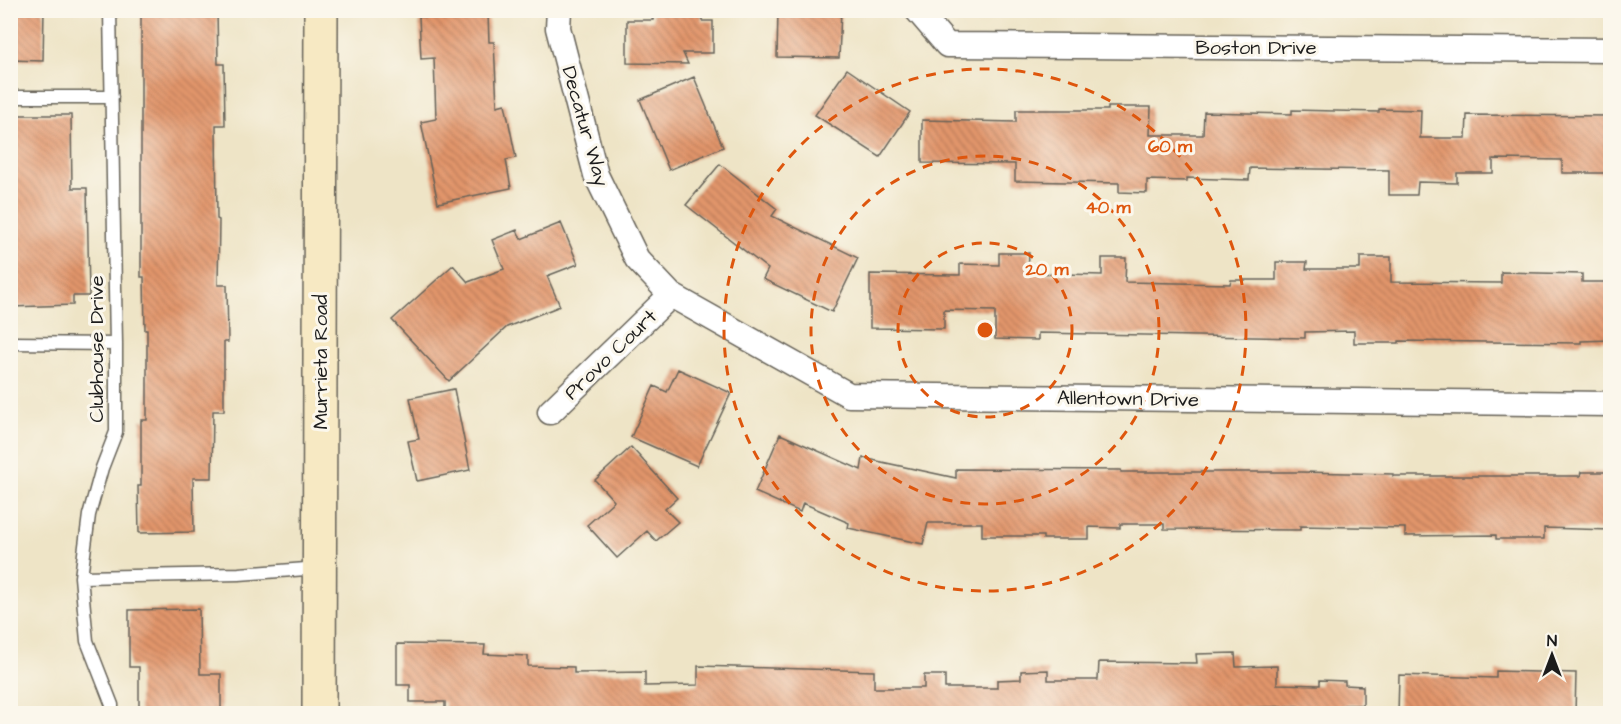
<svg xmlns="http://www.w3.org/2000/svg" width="1621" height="724" font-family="'Architects Daughter',sans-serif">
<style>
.building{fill:url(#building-back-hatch)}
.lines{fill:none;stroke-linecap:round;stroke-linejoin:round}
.lane-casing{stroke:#666258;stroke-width:15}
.street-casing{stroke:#666258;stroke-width:27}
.secondary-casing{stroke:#666258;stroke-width:36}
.lane{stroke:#fff;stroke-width:12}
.street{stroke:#fff;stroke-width:24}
.secondary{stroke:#f7e9c3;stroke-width:33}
.ring{fill:none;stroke:#de560d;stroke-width:3;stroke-dasharray:10 8}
.labels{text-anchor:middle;stroke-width:6;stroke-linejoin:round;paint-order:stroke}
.street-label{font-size:20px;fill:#1c1c1c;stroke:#fbf7ec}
.centre{fill:#de560d;stroke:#fbf7ec;stroke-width:3}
.ring-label{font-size:18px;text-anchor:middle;font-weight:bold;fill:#de560d;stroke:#fbf7ec;stroke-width:6;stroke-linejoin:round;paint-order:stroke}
</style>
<defs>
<pattern id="building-back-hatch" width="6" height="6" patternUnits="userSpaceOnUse" patternTransform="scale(1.5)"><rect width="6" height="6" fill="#e2956b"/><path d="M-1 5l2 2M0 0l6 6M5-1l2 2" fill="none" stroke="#b67957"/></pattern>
</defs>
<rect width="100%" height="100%" fill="#fbf7ec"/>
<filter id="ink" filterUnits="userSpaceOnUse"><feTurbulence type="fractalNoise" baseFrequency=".0167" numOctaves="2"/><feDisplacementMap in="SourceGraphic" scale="12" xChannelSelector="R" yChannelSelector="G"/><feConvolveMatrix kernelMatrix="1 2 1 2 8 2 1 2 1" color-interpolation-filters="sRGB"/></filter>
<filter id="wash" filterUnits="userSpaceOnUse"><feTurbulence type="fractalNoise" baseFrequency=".008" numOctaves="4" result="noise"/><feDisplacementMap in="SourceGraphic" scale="24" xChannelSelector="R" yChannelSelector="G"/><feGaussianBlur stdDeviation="1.35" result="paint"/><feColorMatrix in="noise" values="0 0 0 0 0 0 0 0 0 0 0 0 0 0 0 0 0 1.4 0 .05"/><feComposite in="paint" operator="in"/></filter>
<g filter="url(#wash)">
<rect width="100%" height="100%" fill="#eee4c6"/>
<g id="blocks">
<!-- building -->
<path class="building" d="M 10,10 L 44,10 L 43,61 L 10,60 Z
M 141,10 L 217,10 L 218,64 L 224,64 L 225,125 L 216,125 L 217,219 L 219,220 L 218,285 L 227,285 L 228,342 L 224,342 L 224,411 L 213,411 L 212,478 L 193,478 L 194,532 L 139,533 L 138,486 L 141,486 L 141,420 L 147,420 L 147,330 L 145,330 L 144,277 L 141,277 Z
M 653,10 L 702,10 L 702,21 L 713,21 L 713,53 L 683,53 L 688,64 L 627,63 L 627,20 L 653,20 Z
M 778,10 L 841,10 L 839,58 L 777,57 Z
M 488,14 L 489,42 L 494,42 L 497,106 L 505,104 L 516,158 L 506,160 L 511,188 L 438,203 L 421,122 L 436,119 L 434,58 L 421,59 L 419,17 Z
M 847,69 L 910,112 L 880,157 L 815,115 Z
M 694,77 L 723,147 L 669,170 L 640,100 Z
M 1108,107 L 1151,107 L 1150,135 L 1203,135 L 1204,112 L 1292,114 L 1292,110 L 1379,112 L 1379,109 L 1421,110 L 1420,138 L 1466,138 L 1467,115 L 1611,116 L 1611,173 L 1562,173 L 1562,160 L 1493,159 L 1493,173 L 1457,173 L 1457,183 L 1418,182 L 1417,195 L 1389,195 L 1389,170 L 1250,168 L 1249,180 L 1187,178 L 1187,181 L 1147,180 L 1147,193 L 1119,192 L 1119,183 L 1015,181 L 1015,164 L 922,163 L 922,120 L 1016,122 L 1016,110 L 1108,110 Z
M 10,115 L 71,115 L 72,188 L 87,188 L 89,296 L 73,296 L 73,305 L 10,307 L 10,264 L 13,264 Z
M 720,164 L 777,209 L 772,216 L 858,258 L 832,312 L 763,279 L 768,269 L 686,205 Z
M 561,223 L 578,264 L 547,276 L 560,306 L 507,327 L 449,381 L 392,320 L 453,265 L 468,282 L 504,269 L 492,240 L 517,230 L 521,239 Z
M 999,253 L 1029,253 L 1028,273 L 1102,275 L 1102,258 L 1126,258 L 1125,282 L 1230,284 L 1231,280 L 1276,280 L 1276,262 L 1307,262 L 1306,269 L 1360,269 L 1360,257 L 1391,257 L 1391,282 L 1501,283 L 1501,272 L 1582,274 L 1582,282 L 1611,282 L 1611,340 L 1581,341 L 1581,343 L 1399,341 L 1399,343 L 1354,343 L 1354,331 L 1305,332 L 1305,338 L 1038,333 L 1038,340 L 995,339 L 995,311 L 944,310 L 944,329 L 870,328 L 870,274 L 960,275 L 960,264 L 999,265 Z
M 678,369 L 731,393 L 697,466 L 631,437 L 654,386 L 667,392 Z
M 454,389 L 470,470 L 417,481 L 408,441 L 419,439 L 410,398 Z
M 780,434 L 861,470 L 863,458 L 956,478 L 956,469 L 1121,470 L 1121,472 L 1300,472 L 1393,474 L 1393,476 L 1580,476 L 1581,472 L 1611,472 L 1611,530 L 1544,528 L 1544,539 L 1496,539 L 1496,535 L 1405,536 L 1405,528 L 1300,526 L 1300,530 L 1164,529 L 1164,524 L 1120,524 L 1120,528 L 1089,527 L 1089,539 L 1043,539 L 1043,536 L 982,536 L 982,523 L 928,523 L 923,544 L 848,528 L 849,523 L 803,503 L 800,512 L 755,492 Z
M 631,447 L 677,498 L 665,509 L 678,522 L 656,541 L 647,531 L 617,558 L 587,525 L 614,501 L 595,480 Z
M 199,609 L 200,674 L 221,674 L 221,714 L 139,714 L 139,667 L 129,667 L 129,610 Z
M 397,644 L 485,645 L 484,654 L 528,656 L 528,666 L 574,667 L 574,673 L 645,672 L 645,686 L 698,685 L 698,666 L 874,671 L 874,688 L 924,688 L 924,675 L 945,675 L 945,688 L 997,688 L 997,680 L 1021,679 L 1021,671 L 1048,670 L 1048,680 L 1098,680 L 1099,662 L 1197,663 L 1196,654 L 1235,653 L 1236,667 L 1277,666 L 1277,684 L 1320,685 L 1320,680 L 1345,681 L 1345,685 L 1363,686 L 1363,705 L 1344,705 L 1344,714 L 1298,714 L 1298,706 L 1235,708 L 1235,714 L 445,714 L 445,702 L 410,702 L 410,685 L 397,685 Z
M 1496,671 L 1576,673 L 1575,714 L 1398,714 L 1399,675 L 1496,678 Z"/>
</g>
</g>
<g filter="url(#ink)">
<use href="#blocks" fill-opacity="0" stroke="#666258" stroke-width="1.5"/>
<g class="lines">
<defs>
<path id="lane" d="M 110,10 L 116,344 L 116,432 L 102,468 L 89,515 L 81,577 L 87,641 L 112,705 L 112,714
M 10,97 L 112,97
M 10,343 L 116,344
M 81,577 L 239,574 L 319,568"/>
<path id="street" d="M 559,10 L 558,28 L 596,175 L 637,259 L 671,295 L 849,395 L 1610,404
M 917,10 L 947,45 L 1610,50
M 550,412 L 671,295"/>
<path id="secondary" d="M 319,714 L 321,10"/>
</defs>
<!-- lane casing -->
<use href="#lane" class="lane-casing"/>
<!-- street casing -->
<use href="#street" class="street-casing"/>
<!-- secondary casing -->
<use href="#secondary" class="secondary-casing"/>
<!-- lane -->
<use href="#lane" class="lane"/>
<!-- street -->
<use href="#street" class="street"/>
<!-- secondary -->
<use href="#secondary" class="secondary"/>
</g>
</g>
<!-- distance rings -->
<g class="ring">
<circle cx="985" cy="330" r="87"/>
<circle cx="985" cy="330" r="174"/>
<circle cx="985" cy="330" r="261"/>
</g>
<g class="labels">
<!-- street labels -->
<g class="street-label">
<text x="1256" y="54">Boston Drive</text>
<text transform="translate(586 126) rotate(74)" y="7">Decatur Way</text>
<text transform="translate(96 349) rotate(-90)" y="7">Clubhouse Drive</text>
<text transform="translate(610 354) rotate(-44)" y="7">Provo Court</text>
<text transform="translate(320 362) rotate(-90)" y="7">Murrieta Road</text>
<text transform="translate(1128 398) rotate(1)" y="7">Allentown Drive</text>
</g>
</g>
<circle cx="985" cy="330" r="9" class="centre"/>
<g class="ring-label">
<text x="1170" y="152">60 m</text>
<text x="1108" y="213">40 m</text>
<text x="1047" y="275">20 m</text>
</g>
<!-- margin -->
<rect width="1621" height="724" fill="none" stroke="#fbf7ec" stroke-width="36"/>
<!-- north arrow -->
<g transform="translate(1552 655)" stroke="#fbf7ec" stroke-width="4.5" paint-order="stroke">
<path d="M0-4.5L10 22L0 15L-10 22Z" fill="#1c1c1c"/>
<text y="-9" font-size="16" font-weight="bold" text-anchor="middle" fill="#1c1c1c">N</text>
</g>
</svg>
